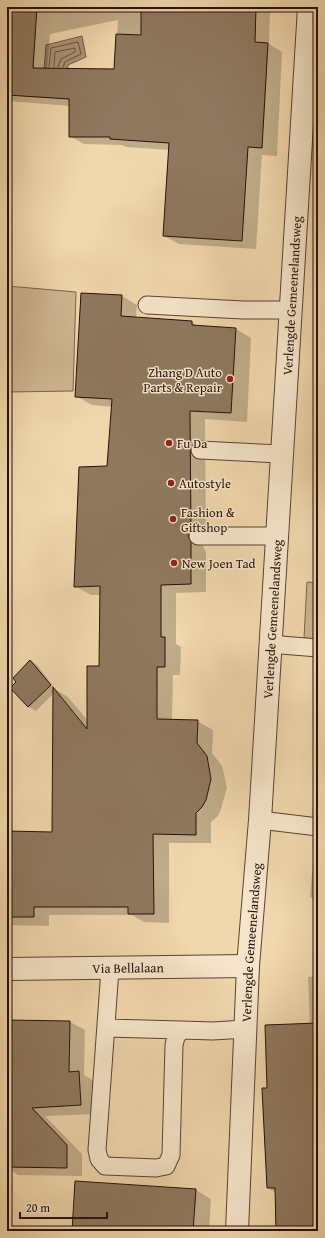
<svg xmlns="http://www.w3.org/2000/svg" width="325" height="1238" font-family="'Gentium Book Plus',serif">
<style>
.green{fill:#ceb591;stroke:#7a634c}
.water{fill:#ac9475;stroke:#766049}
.shadow{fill:#0003;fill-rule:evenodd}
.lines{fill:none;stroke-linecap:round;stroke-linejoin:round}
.shore{stroke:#68523e;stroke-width:1}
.building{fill:#8f785e;stroke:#251108}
.service-casing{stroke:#584231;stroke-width:19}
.minor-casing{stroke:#584231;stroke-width:24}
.tertiary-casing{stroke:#584231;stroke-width:24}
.service{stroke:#f6e5ca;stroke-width:17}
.minor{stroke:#f6e5ca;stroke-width:22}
.tertiary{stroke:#f6e5ca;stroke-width:22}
.poi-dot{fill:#8f2418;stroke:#f6e5ca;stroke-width:1.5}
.labels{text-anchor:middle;stroke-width:3;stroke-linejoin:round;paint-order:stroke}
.street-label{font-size:13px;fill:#251108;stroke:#f6e5ca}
.poi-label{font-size:13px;fill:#251108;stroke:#f6e5ca;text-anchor:start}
</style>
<rect width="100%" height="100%" fill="#f1d7ad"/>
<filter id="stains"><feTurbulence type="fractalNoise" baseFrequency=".005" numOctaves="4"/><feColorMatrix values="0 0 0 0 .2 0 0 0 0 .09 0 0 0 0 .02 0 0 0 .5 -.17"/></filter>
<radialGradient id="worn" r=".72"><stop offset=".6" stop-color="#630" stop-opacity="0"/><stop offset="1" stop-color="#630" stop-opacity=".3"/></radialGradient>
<!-- green -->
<path class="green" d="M 7,286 L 76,292 L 73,391 L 7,392 Z
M 307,582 L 318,583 L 318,639 L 304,638 Z"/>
<!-- water -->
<path class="water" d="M 82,36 L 86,57 L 68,65 L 64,97 L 42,95 L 46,45 Z"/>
<!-- shadow -->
<path class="shadow" d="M 7,7 L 270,8 L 269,44 L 282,52 L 277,156 L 262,155 L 256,249 L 179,244 L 164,236 L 170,150 L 126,147 L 122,145 L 84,144 L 70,136 L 70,106 L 7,101 ZM 118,20 L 115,70 L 47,69 L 50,34 Z
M 122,296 L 137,305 L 136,319 L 192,322 L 199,327 L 236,329 L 251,338 L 247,422 L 205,419 L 206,539 L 203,546 L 206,552 L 206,592 L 176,593 L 176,644 L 181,647 L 180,675 L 173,675 L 172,720 L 197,721 L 213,730 L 212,753 L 222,766 L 227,788 L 221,809 L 218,816 L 211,822 L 211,843 L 169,843 L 169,923 L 144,922 L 132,915 L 49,915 L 49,926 L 7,925 L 7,832 L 53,833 L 54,693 L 36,711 L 29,707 L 12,688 L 18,683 L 31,661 L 37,665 L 56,690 L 68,697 L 88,721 L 100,667 L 100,595 L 91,595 L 75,586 L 108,467 L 113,407 L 92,405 L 76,396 Z
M 314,791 L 318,791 L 318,819 L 312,815 Z
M 318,837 L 318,901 L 310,897 L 315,838 Z
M 318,976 L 318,1231 L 277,1231 L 276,1193 L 268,1188 L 268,1088 L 310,1025 L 308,977 Z
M 7,1021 L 70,1022 L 85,1030 L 84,1075 L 94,1081 L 96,1114 L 45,1116 L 82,1154 L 82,1176 L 18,1175 L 7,1168 Z
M 196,1190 L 211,1199 L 209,1231 L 73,1231 Z"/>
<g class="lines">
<!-- shore -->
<path class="shore" d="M 49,67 L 51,48 L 78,42 L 81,54 L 65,62 L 63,67
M 54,67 L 55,52 L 75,48 L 75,52 L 61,59 L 58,67"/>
</g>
<!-- building -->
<path class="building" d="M 7,7 L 37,7 L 33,68 L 114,69 L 116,34 L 141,35 L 141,7 L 256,7 L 255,42 L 268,43 L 262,148 L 248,147 L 242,241 L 163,236 L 169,143 L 110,139 L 110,137 L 69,137 L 69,99 L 7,95 Z
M 81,293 L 122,295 L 121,316 L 192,321 L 192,325 L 236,328 L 231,413 L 190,411 L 191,530 L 188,536 L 191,542 L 191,584 L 161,585 L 161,637 L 165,637 L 165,667 L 157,667 L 157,719 L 198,720 L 197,743 L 207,756 L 211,779 L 206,800 L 202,807 L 196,813 L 196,835 L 153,834 L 154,914 L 128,914 L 128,907 L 34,907 L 34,917 L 7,917 L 7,831 L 52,832 L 53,687 L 87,729 L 87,666 L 99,666 L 100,586 L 74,587 L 79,467 L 107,466 L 112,399 L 75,397 Z
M 30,660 L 51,685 L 28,707 L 10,688 L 16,682 L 13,678 Z
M 7,1020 L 70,1021 L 69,1072 L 79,1071 L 81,1105 L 32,1108 L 67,1145 L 67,1168 L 7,1167 Z
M 318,1023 L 318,1231 L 276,1231 L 275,1188 L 267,1188 L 262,1088 L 267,1088 L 265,1025 Z
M 75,1181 L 196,1189 L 193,1231 L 72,1231 Z"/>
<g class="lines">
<defs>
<path id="service" d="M 147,305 L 243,310 L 290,310
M 200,450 L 281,454
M 198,536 L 276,536
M 269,644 L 318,648
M 260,820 L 318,827
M 110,969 L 97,1150 L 99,1159 L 105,1166 L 156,1168 L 166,1166 L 171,1155 L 174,1045 L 176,1037 L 181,1030 L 213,1031 L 245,1029
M 106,1028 L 181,1030"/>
<g id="minor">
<path id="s1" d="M 7,969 L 248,966"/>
</g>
<g id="tertiary">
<path id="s2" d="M 237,1231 L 248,966 L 260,820 L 309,7"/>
</g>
</defs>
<!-- service casing -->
<use href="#service" class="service-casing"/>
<!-- minor casing -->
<use href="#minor" class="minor-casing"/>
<!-- tertiary casing -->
<use href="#tertiary" class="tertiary-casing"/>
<!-- service -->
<use href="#service" class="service"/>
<!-- minor -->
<use href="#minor" class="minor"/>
<!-- tertiary -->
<use href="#tertiary" class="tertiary"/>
</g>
<!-- markers -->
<g class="poi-dot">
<circle cx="230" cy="379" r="4"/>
<circle cx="169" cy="443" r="4"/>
<circle cx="171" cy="483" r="4"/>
<circle cx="173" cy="519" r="4"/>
<circle cx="174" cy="563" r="4"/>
</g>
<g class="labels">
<!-- street labels -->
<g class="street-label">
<text dy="5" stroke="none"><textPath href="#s2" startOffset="937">Verlengde Gemeenelandsweg</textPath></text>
<text dy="5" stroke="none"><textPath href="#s2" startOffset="613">Verlengde Gemeenelandsweg</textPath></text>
<text dy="5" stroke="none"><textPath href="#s2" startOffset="289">Verlengde Gemeenelandsweg</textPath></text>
<text dy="5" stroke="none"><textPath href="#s1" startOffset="121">Via Bellalaan</textPath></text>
</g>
<!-- poi labels -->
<g class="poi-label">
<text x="222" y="377" text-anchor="end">Zhang D Auto<tspan x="222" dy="15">Parts &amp; Repair</tspan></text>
<text x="177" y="448">Fu Da</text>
<text x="179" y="488">Autostyle</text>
<text x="181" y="517">Fashion &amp;<tspan x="181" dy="15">Giftshop</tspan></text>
<text x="182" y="568">New Joen Tad</text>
</g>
</g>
<!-- margin -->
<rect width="325" height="1238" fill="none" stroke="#f1d7ad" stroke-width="24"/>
<rect x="8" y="8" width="309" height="1222" fill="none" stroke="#251108" stroke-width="2"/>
<rect x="12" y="12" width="301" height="1214" fill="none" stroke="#251108"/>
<!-- scale -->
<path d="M20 1212v6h87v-6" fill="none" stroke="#251108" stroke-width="2"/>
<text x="26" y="1212" font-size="12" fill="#251108" stroke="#f6e5ca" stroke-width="3" paint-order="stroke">20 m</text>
<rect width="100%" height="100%" filter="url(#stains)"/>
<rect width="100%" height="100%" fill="url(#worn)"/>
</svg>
